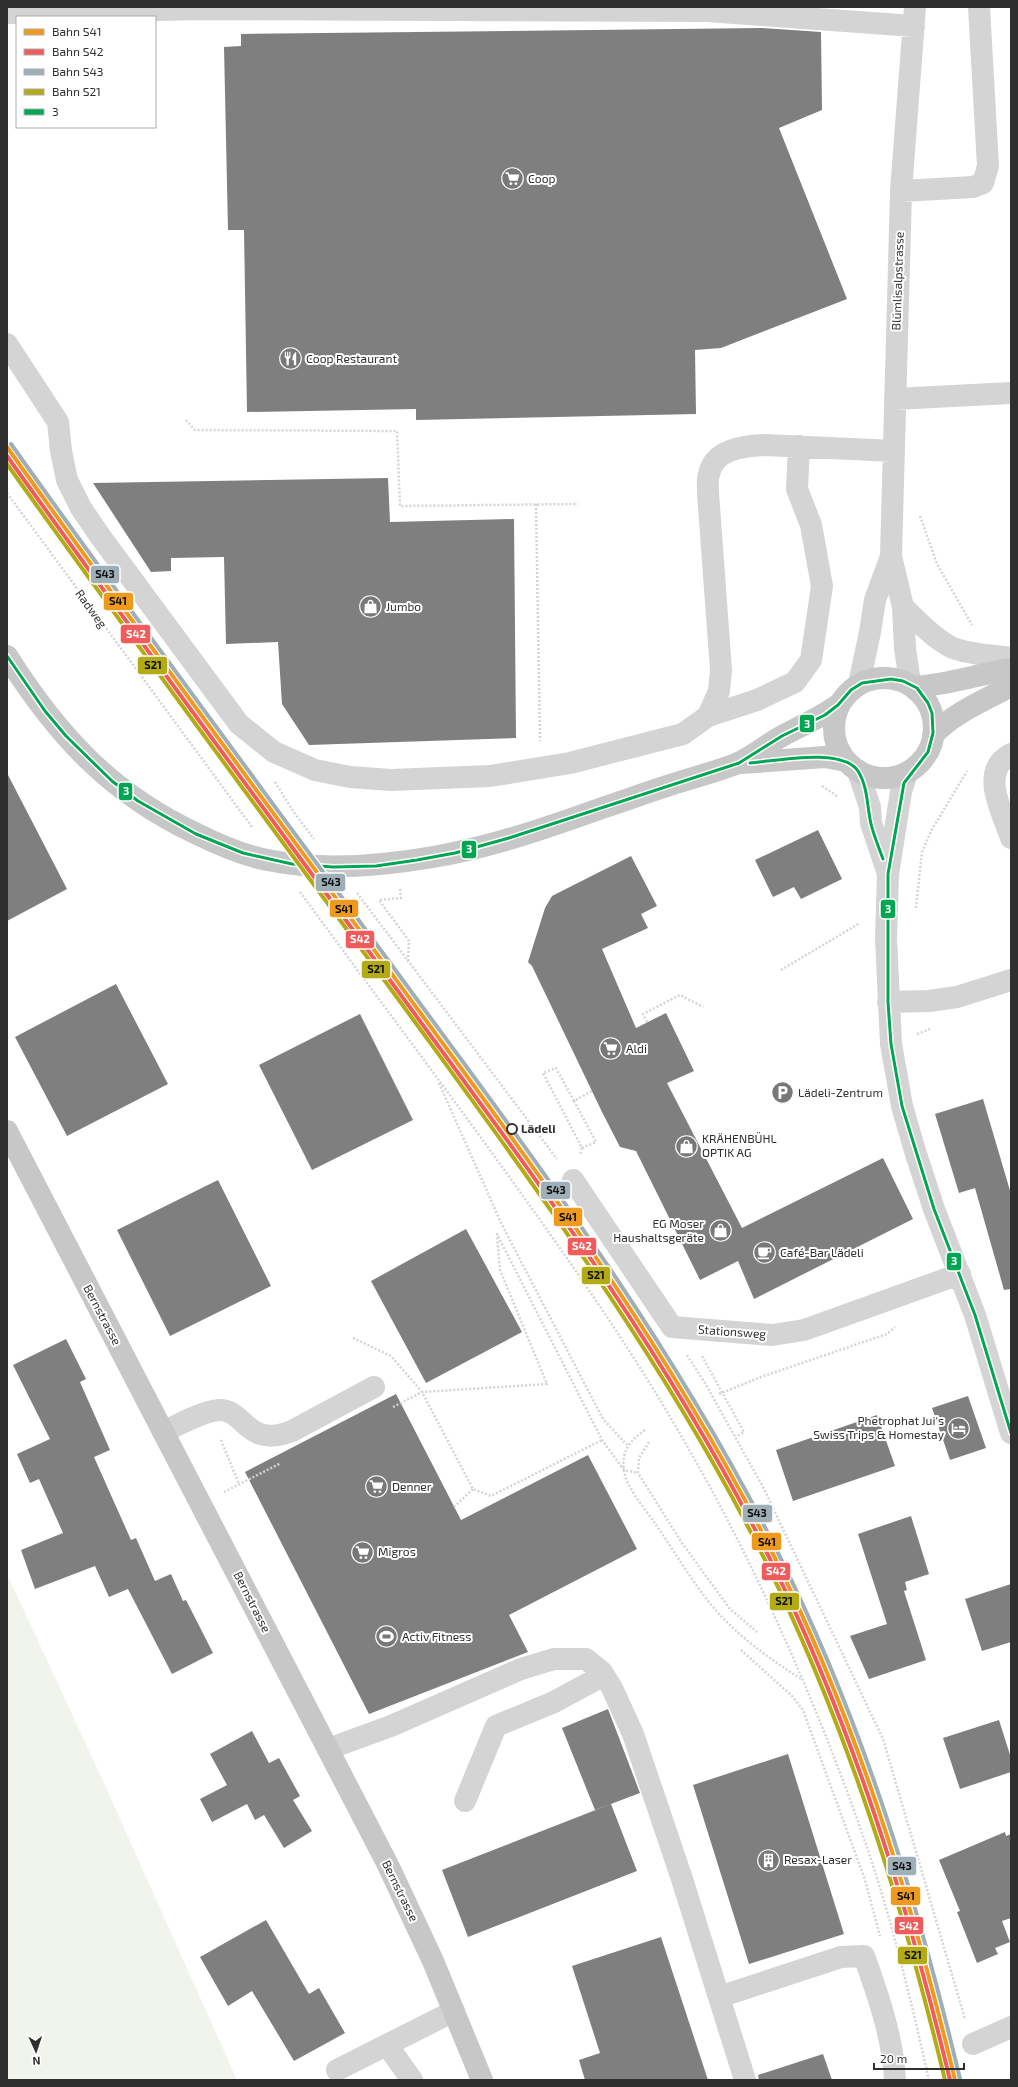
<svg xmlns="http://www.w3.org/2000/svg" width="1018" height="2087" font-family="'Exo 2',sans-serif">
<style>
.green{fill:#f1f4ed}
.building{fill:#7f7f7f}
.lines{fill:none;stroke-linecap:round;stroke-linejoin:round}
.path{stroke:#d4d4d4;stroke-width:2.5;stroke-dasharray:2 2;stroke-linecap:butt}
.minor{stroke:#d4d4d4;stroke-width:22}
.major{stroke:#c7c7c7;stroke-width:22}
.bus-1-casing{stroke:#fff;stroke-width:6}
.bus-1{stroke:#00a651;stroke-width:3}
.rail-1-casing{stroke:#fff;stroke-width:7}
.rail-2-casing{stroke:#fff;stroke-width:7}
.rail-3-casing{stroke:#fff;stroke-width:7}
.rail-4-casing{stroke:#fff;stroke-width:7}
.rail-1{stroke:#ee9a1e;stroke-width:4}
.rail-2{stroke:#f05c5b;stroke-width:4}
.rail-3{stroke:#9eafb8;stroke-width:4}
.rail-4{stroke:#b2ab15;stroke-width:4}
.stop-dot{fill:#fff;stroke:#2f2f2f;stroke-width:2}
.labels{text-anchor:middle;stroke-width:4;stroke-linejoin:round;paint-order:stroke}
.poi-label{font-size:12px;fill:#2f2f2f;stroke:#fff;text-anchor:start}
.street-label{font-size:12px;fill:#2f2f2f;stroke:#fff}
.stop-label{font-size:12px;font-weight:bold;fill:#2f2f2f;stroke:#fff;text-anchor:start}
.line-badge{stroke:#fff;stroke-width:1.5}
.badge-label{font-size:11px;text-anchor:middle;font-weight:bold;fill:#fff}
.pale-badge-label{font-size:11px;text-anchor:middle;font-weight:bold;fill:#111}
</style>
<rect width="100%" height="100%" fill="#fff"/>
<!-- green -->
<path class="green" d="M 7,1574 L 103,1781 L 237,2080 L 7,2080 Z"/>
<!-- building -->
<path class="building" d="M 762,28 L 821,32 L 822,110 L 779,128 L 847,299 L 721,348 L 695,350 L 696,414 L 416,420 L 416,409 L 247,412 L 244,230 L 228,230 L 224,47 L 241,46 L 241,34 Z
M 388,478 L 390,522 L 514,519 L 516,738 L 309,745 L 282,704 L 278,642 L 226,644 L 224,557 L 171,558 L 171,571 L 151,572 L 93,483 Z
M 7,773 L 67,889 L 7,921 Z
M 818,830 L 842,879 L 801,899 L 794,887 L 773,897 L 755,860 Z
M 631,856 L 657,906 L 641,914 L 648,928 L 602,949 L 636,1028 L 666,1013 L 694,1071 L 667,1083 L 742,1228 L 883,1158 L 913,1219 L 754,1299 L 738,1261 L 700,1280 L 636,1151 L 620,1147 L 602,1112 L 532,966 L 528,962 L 545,908 L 552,896 Z
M 116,984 L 168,1084 L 67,1136 L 15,1037 Z
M 360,1014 L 413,1120 L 312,1170 L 259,1065 Z
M 983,1099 L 1011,1194 L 1011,1289 L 1004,1290 L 975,1188 L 959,1193 L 935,1114 Z
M 218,1180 L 271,1286 L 170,1336 L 117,1230 Z
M 466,1229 L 522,1332 L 426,1383 L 371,1281 Z
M 66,1339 L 86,1379 L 80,1382 L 110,1450 L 94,1457 L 131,1540 L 136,1538 L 155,1581 L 171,1574 L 183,1601 L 186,1600 L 213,1653 L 172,1674 L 128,1589 L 109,1597 L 95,1566 L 35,1589 L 21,1550 L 63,1533 L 39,1479 L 30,1483 L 17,1454 L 50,1439 L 13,1365 Z
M 396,1394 L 461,1520 L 588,1455 L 637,1549 L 509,1615 L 528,1652 L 369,1714 L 245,1472 Z
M 968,1396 L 986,1448 L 950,1460 L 932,1408 Z
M 877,1415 L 895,1466 L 793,1501 L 776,1450 Z
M 911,1516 L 929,1574 L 905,1582 L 907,1590 L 904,1591 L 926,1660 L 869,1679 L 850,1636 L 887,1624 L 858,1534 Z
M 1011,1584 L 1011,1642 L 982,1651 L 965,1599 Z
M 608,1709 L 640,1793 L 595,1810 L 562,1728 Z
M 999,1720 L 1011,1758 L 1011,1772 L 960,1789 L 943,1738 Z
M 252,1731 L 269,1763 L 279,1758 L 300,1796 L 293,1800 L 312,1831 L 284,1848 L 264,1815 L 255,1820 L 247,1804 L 212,1822 L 200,1799 L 227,1785 L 210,1754 Z
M 788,1754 L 844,1934 L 749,1964 L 693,1785 Z
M 611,1804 L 637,1871 L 468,1937 L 442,1870 Z
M 1005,1832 L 1006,1836 L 1011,1834 L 1011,1918 L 1002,1921 L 1010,1942 L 995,1948 L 998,1954 L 977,1963 L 957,1912 L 960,1911 L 939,1860 Z
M 266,1920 L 309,1994 L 319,1988 L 345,2033 L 294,2061 L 252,1991 L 228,2006 L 200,1957 Z
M 661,1937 L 708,2080 L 585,2080 L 579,2060 L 600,2053 L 572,1966 Z
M 823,2054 L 832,2080 L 759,2080 L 758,2075 Z"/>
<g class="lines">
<!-- path -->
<path class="path" d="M 186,420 L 195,430 L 397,431 L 400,506 L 578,504
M 7,493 L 252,827
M 536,504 L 540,741
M 920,516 L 937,564 L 972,625
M 275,782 L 293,811 L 314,839
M 822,786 L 837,796
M 400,889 L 401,898 L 379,900 L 409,941 L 408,962
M 300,892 C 358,971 416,1049 474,1128 C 547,1229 621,1331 683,1439 C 758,1568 822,1715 870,1856 C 894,1929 912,2005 929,2080
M 357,893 L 557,1159
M 916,908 L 922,852 L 931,831 L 967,771
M 781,970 L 860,923
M 647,1022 L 643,1014 L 680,995 L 703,1007
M 917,1034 L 930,1029
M 439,1083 L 502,1225 L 603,1419 L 627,1445
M 574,1101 L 556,1068 L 543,1073 L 582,1148 L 580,1155
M 582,1148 L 596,1142 L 574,1101 L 592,1091
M 353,1338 L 391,1356 L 422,1392 L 473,1489 L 491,1496 L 602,1440
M 687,1355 L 705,1383 L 763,1487 L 883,1739 L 965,2019
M 702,1356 L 744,1432 L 736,1437
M 719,1394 L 761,1377 L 887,1334 L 895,1327
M 393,1407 L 422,1392 L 547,1384 L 500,1270 L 497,1234 L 602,1440 L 624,1470 L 638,1473
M 645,1430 C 631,1440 621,1450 624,1470 C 626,1488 644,1507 654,1522 C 676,1553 696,1590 723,1618 C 746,1642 773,1661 801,1679
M 221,1440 L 239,1484
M 649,1442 L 639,1458 L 638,1473 L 682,1543 L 730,1609 L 757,1632
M 224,1492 L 281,1463
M 454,1507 L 473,1489
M 741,1650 L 792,1696 L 803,1710 L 865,1880 L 880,1936"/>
<!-- minor -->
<path class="minor" d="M 7,13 L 204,9 L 707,11 L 914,26
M 901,191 L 973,187 L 983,183 L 988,166 L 979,7
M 7,344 L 58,422 L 61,451 L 67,480 L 81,508 L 100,536 L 239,724 L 274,752 L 315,770 L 350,777 L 391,780 L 490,776 L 570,763 L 683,734 L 708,716 L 719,691 L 721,670 L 708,493 C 708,487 707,480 709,474 C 714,449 744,446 765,445 L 894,451
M 895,399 L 1011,393
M 903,607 C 918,621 934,639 953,648 C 971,655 992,655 1011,658
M 910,683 L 905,648 L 903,607 L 891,556 L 901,191 L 915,7
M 859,684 L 870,632 L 875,600 L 891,556
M 708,716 L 757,700 L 795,682 L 811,660 L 822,586 L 811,525 L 797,489 L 799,446
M 1011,754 C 978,771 1003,813 1011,838
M 858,771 L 870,807 L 871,823 L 887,871
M 907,773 L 901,792 L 888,874 L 886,938 L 891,1044 L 902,1106 L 915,1151 L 934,1209 L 975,1315 L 1011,1433
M 888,1002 L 929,1001 L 957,997 L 1011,980
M 573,1180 L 672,1327 L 772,1335 L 804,1330 L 960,1274
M 163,1432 C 178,1425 203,1411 219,1410 C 245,1409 246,1449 292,1431 L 374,1387
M 328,1749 L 391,1726 L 521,1669 L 554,1659 L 586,1659 L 602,1672 L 612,1688 L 633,1734 L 681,1876 L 745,2080
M 465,1801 L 496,1726 L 554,1702 L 604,1675
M 719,1997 L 841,1957 L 864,1956 C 878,1995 893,2038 895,2080
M 973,2044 L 1011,2027
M 387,2045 L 412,2080
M 337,2070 L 454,2011"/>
<!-- major -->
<path class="major" d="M 7,656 C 57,735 111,794 197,834 C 221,846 247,857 273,861 C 325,871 381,866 433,857 C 492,847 549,827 605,807 C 632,798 659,788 686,780 C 703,775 720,770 736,764 C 753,757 768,743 784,735 C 803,725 821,717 838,705
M834 728a50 50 0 1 1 100 0a50 50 0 1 1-100 0Z
M 914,687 C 948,685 978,674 1011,669
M 933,735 C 955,712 983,701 1011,686
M 741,763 L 825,757 L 846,761
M 7,1131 L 387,1863 L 433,1961 L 482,2080"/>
<defs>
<path id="bus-1" d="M 7,656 L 45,711 L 66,736 L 112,781 L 138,801 L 196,834 L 243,853 L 292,864 L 333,867 L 376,866 L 417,860 L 455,853 L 509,838 L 739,763 L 782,736 L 825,715 L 838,705 L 851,690 L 862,683 L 891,679 L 903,681 L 917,688 L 928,703 L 932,713 L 933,733 L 928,752 L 904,783 L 888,874 L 888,1002 L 891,1044 L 902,1106 L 934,1209 L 975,1315 L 1011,1433
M 750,763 C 776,761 842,747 858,771 C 868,787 867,807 871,824 C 874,836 879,848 883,859"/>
</defs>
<!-- bus-1 casing -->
<use href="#bus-1" class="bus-1-casing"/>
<!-- bus-1 -->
<use href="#bus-1" class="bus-1"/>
<defs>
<path id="rail-1" d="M 7,447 C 142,637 282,824 419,1011 C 548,1186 677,1361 774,1556 C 857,1723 912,1900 955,2080"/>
<path id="rail-2" d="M 7,456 C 141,644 280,830 417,1017 C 545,1191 674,1365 770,1559 C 852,1725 907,1901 950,2080"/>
<path id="rail-3" d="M 11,444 C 146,634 286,821 424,1009 C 553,1184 682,1359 779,1555 C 862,1721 917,1898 960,2079"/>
<path id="rail-4" d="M 7,464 C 141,652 279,837 415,1022 C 542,1196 670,1369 766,1562 C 847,1727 902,1902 945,2080"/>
</defs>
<!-- rail-1 casing -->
<use href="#rail-1" class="rail-1-casing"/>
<!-- rail-2 casing -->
<use href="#rail-2" class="rail-2-casing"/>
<!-- rail-3 casing -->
<use href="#rail-3" class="rail-3-casing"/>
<!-- rail-4 casing -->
<use href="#rail-4" class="rail-4-casing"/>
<!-- rail-1 -->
<use href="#rail-1" class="rail-1"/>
<!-- rail-2 -->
<use href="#rail-2" class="rail-2"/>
<!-- rail-3 -->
<use href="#rail-3" class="rail-3"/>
<!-- rail-4 -->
<use href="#rail-4" class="rail-4"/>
</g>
<!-- icons -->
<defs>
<symbol id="supermarket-disc" viewBox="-11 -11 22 22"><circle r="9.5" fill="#787878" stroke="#fff"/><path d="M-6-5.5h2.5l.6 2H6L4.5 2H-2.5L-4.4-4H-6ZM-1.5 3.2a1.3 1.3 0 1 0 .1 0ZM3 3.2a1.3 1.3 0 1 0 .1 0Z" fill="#fff"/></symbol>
<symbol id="restaurant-disc" viewBox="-11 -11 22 22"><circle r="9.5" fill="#787878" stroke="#fff"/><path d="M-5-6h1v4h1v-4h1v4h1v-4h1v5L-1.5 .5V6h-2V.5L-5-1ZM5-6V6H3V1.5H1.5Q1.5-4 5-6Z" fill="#fff"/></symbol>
<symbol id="shop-disc" viewBox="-11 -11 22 22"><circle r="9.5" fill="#787878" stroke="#fff"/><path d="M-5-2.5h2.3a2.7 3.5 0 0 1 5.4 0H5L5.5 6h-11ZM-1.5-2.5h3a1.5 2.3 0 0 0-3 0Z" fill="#fff"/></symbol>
<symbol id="parking-disc" viewBox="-11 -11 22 22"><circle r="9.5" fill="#787878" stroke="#fff"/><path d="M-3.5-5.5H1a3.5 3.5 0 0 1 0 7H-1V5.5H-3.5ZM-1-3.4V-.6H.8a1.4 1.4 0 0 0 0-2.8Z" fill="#fff"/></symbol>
<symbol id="cafe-disc" viewBox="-11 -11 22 22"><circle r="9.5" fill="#787878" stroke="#fff"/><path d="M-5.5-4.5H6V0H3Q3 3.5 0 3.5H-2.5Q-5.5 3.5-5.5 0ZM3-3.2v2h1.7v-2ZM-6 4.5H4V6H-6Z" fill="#fff"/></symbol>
<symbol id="hotel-disc" viewBox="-11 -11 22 22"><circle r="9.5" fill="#787878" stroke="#fff"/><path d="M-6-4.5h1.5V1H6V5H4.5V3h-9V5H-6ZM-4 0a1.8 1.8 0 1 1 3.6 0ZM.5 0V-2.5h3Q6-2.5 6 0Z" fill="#fff"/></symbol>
<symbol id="stadium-disc" viewBox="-11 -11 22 22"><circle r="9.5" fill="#787878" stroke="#fff"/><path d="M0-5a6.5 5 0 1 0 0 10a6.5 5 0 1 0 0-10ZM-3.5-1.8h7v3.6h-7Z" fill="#fff"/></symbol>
<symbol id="building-disc" viewBox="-11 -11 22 22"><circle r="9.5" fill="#787878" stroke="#fff"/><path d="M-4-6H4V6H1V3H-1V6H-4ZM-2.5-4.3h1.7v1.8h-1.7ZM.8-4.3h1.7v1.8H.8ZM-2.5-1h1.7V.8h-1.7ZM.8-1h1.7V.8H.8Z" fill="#fff"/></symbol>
</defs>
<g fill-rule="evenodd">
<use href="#supermarket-disc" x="500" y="166" width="25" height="25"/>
<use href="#restaurant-disc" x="278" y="346" width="25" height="25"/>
<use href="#shop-disc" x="358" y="594" width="25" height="25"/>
<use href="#supermarket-disc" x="598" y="1036" width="25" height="25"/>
<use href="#parking-disc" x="770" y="1080" width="25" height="25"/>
<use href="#shop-disc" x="674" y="1134" width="25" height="25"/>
<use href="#shop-disc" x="708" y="1218" width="25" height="25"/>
<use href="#cafe-disc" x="752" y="1240" width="25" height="25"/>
<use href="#hotel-disc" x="946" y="1416" width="25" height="25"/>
<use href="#supermarket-disc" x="364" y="1474" width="25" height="25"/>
<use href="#supermarket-disc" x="350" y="1540" width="25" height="25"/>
<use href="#stadium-disc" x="374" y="1624" width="25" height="25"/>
<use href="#building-disc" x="756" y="1848" width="25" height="25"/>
</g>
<!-- markers -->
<circle class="stop-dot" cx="512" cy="1129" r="5"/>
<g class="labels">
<!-- poi labels -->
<g class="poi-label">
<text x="528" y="183">Coop</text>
<text x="306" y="363">Coop Restaurant</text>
<text x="386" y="611">Jumbo</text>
<text x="626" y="1053">Aldi</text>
<text x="798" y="1097">Lädeli-Zentrum</text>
<text x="702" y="1143">KRÄHENBÜHL<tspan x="702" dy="14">OPTIK AG</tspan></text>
<text x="704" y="1228" text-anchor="end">EG Moser<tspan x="704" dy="14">Haushaltsgeräte</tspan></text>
<text x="780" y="1257">Café-Bar Lädeli</text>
<text x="944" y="1425" text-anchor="end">Phetrophat Jui's<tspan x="944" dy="14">Swiss Trips &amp; Homestay</tspan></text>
<text x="392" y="1491">Denner</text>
<text x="378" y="1556">Migros</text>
<text x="402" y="1641">Activ Fitness</text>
<text x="784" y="1864">Resax-Laser</text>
</g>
<!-- street labels -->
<g class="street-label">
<text transform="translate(898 281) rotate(-88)" y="4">Blümlisalpstrasse</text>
<text transform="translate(91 609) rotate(54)" y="4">Radweg</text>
<text transform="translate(102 1315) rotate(62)" y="4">Bernstrasse</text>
<text transform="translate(732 1332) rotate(4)" y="4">Stationsweg</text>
<text transform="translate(252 1602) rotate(63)" y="4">Bernstrasse</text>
<text transform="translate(400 1891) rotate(64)" y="4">Bernstrasse</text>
</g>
<!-- stop labels -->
<g class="stop-label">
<text x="521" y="1133">Lädeli</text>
</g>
</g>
<g class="line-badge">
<rect x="90" y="565" width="30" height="19" rx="4" fill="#9eafb8"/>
<rect x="103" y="592" width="31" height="19" rx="4" fill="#ee9a1e"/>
<rect x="120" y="624" width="31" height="20" rx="4" fill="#f05c5b"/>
<rect x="137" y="656" width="31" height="19" rx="4" fill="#b2ab15"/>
<rect x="799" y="714" width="16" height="19" rx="4" fill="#00a651"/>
<rect x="118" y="782" width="15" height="19" rx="4" fill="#00a651"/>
<rect x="461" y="840" width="16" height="19" rx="4" fill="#00a651"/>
<rect x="315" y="873" width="31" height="19" rx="4" fill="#9eafb8"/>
<rect x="329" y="899" width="30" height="19" rx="4" fill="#ee9a1e"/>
<rect x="880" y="899" width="16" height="20" rx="4" fill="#00a651"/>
<rect x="345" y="930" width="30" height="19" rx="4" fill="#f05c5b"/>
<rect x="361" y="960" width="30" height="19" rx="4" fill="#b2ab15"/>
<rect x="540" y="1181" width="31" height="19" rx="4" fill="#9eafb8"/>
<rect x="553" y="1207" width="30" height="20" rx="4" fill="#ee9a1e"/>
<rect x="567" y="1237" width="30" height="19" rx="4" fill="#f05c5b"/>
<rect x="946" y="1252" width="16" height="19" rx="4" fill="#00a651"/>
<rect x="581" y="1266" width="30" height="19" rx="4" fill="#b2ab15"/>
<rect x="742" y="1504" width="31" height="19" rx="4" fill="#9eafb8"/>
<rect x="751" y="1532" width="31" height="19" rx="4" fill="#ee9a1e"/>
<rect x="761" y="1562" width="30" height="19" rx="4" fill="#f05c5b"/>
<rect x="769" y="1592" width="31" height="19" rx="4" fill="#b2ab15"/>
<rect x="887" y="1856" width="30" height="20" rx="4" fill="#9eafb8"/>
<rect x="890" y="1886" width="31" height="20" rx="4" fill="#ee9a1e"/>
<rect x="894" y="1916" width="30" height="19" rx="4" fill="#f05c5b"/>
<rect x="897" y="1946" width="31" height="19" rx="4" fill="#b2ab15"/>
</g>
<g class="badge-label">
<text x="136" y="638">S42</text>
<text x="807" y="728">3</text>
<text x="126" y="795">3</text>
<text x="469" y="853">3</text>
<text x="888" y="913">3</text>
<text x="360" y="943">S42</text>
<text x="582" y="1250">S42</text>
<text x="954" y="1265">3</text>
<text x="776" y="1575">S42</text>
<text x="909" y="1930">S42</text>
</g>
<g class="pale-badge-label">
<text x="105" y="578">S43</text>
<text x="118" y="605">S41</text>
<text x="153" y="669">S21</text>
<text x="331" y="886">S43</text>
<text x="344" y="913">S41</text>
<text x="376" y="973">S21</text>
<text x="556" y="1194">S43</text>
<text x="568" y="1221">S41</text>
<text x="596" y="1279">S21</text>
<text x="757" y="1517">S43</text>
<text x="767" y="1546">S41</text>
<text x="784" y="1605">S21</text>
<text x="902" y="1870">S43</text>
<text x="906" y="1900">S41</text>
<text x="913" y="1959">S21</text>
</g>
<!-- border -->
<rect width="1018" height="2087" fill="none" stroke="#2f2f2f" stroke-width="16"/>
<!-- legend -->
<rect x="16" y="16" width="140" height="112" fill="#ffffff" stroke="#acacac"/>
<rect x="24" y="29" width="20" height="6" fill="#ee9a1e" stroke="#acacac"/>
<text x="52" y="36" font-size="12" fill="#2f2f2f">Bahn S41</text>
<rect x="24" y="49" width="20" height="6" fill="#f05c5b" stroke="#acacac"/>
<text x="52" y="56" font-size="12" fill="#2f2f2f">Bahn S42</text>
<rect x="24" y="69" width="20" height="6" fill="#9eafb8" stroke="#acacac"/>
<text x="52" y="76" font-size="12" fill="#2f2f2f">Bahn S43</text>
<rect x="24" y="89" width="20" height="6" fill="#b2ab15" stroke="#acacac"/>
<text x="52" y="96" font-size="12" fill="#2f2f2f">Bahn S21</text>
<rect x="24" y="109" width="20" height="6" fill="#00a651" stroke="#acacac"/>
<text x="52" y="116" font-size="12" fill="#2f2f2f">3</text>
<!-- north arrow -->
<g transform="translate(36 2051) rotate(177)" stroke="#ffffff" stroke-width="3" paint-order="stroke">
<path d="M0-3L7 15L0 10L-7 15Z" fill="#2f2f2f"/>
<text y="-6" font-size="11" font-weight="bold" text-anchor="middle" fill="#2f2f2f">N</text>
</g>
<!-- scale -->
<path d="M874 2063v6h90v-6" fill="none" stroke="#2f2f2f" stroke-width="2"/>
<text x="880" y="2063" font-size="12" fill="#2f2f2f" stroke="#ffffff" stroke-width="3" paint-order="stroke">20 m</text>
</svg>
